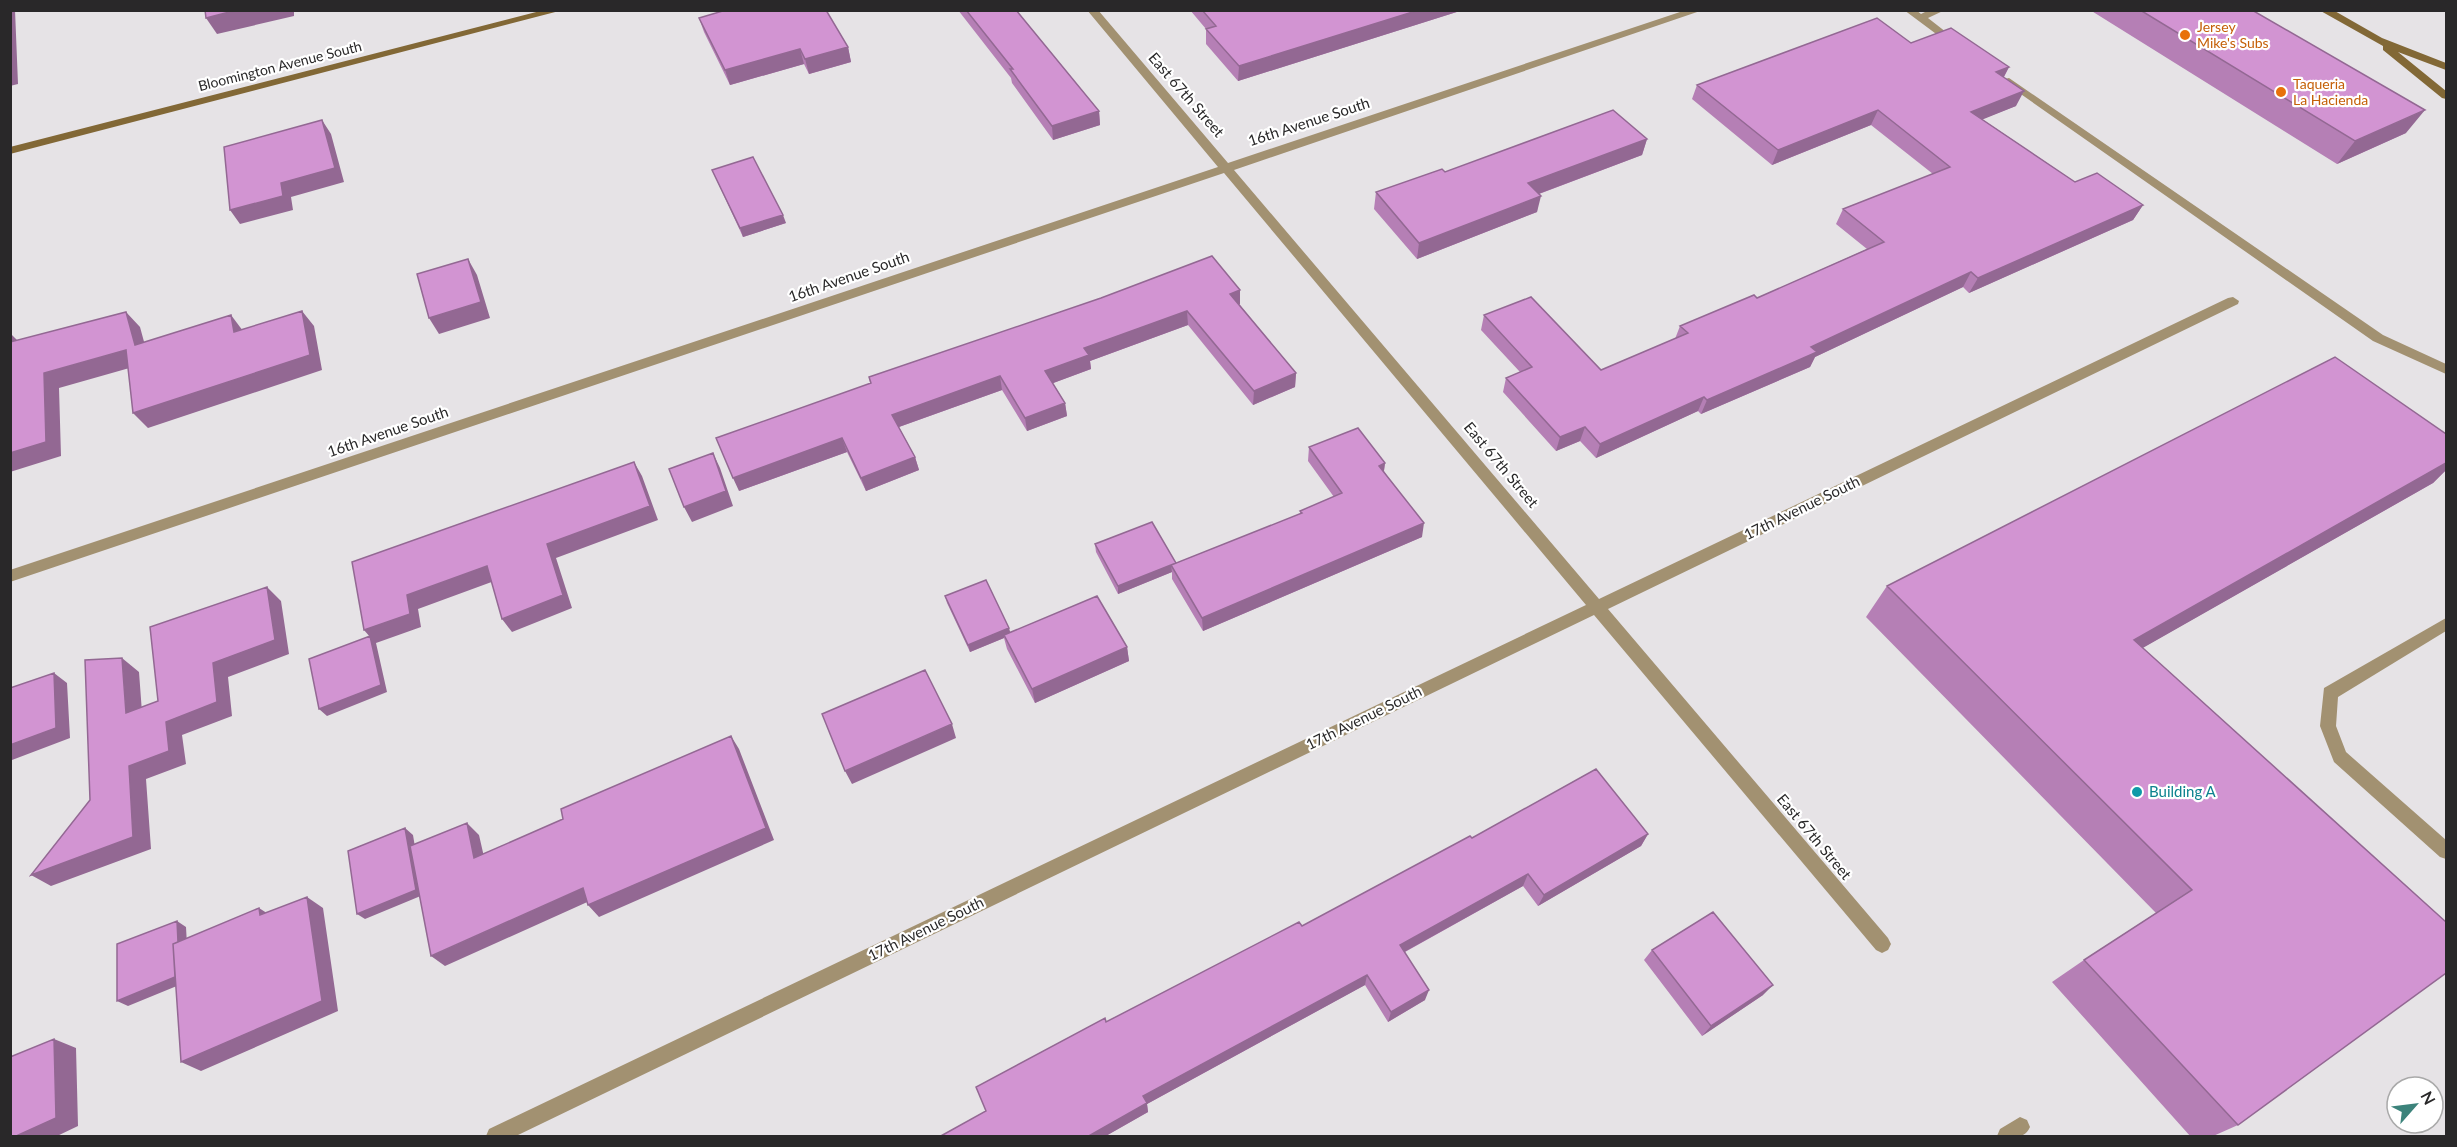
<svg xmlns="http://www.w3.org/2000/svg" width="2457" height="1147" font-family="Lato,sans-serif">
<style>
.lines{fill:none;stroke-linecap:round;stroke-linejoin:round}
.lane{fill:#a29171;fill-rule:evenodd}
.street{fill:#a29171;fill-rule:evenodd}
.secondary{fill:#826836;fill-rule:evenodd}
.wall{fill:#b57fb5}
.shaded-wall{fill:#936893}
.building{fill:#d294d2;stroke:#936893;stroke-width:1.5}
.food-dot{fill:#e8710a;stroke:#fff;stroke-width:2}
.culture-dot{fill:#0f9aa8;stroke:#fff;stroke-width:2}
.labels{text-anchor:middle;stroke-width:4.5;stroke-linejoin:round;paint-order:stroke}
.far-food-label{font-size:14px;fill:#c56008;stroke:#fff;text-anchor:start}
.far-street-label{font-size:14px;fill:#292829;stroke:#fff}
.street-label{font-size:15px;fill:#292829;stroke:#fff}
.culture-label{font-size:15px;fill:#0d838f;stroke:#fff;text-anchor:start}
</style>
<rect width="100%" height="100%" fill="#e6e3e6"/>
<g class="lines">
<!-- lane -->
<path class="lane" d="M 1904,10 L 1916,10 L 1921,14 L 1929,10 L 1945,10 L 1928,18 L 1960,43 L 1951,45 Z
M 2009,78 L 2383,335 L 2446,364 L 2446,374 L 2373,341 L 2005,83 L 2005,79 Z
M 2446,618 L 2446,631 L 2338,697 L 2336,726 L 2346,752 L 2446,840 L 2446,859 L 2440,857 L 2334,762 L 2320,726 L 2324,688 Z
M 2020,1117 L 2027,1120 L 2030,1127 C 2024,1141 2010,1136 1997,1136 L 2000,1129 Z"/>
<!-- street -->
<path class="street" d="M 1087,10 L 1098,10 L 1228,163 L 1686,10 L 1703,10 L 1234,170 L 1599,599 L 2228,298 L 2233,297 L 2239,301 L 2238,304 L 1608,609 L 1888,938 L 1891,944 L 1888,950 L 1882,953 L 1876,950 L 1594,615 L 516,1136 L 486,1136 L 489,1129 L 1586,605 L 1224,173 L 10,582 L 10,570 L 1218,167 Z"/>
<!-- secondary -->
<path class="secondary" d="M 544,10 L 563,10 L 10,154 L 10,147 Z
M 2319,10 L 2333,10 L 2382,38 L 2446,63 L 2446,70 L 2398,52 L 2446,91 L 2446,99 L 2442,98 L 2383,50 L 2383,46 Z"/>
</g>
<!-- wall -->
<path class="wall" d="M 958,10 L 1016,10 L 1099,111 L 1100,125 L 1053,140 L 1012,83 L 1011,78 Z
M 1190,10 L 1463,10 L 1238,81 L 1206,44 L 1206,29 Z
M 2090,10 L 2252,10 L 2406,133 L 2337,164 Z
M 699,18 L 848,47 L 851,62 L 809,74 L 804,64 L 730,85 L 704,32 Z
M 1911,43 L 2009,67 L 2004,77 L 2016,106 L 1982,119 L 2075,182 L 2143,205 L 2133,220 L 1969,293 L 1963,287 L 1815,357 L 1810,367 L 1701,414 L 1698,411 L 1596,458 L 1580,441 L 1556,451 L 1503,392 L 1506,378 L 1520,372 L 1481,330 L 1484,315 L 1601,370 L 1675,339 L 1680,326 L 1757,298 L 1867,249 L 1836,224 L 1843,209 L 1933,174 L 1871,125 L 1772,165 L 1692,99 L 1697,85 Z
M 1647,139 L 1642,155 L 1539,194 L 1537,212 L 1417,259 L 1374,209 L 1376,192 L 1445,172 Z
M 712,170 L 786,223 L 743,237 Z
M 1240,290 L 1240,304 L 1239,304 L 1296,373 L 1295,387 L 1253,405 L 1188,325 L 1090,361 L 1091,369 L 1053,383 L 1065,403 L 1067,416 L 1027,431 L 1002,390 L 899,427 L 915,457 L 919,470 L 866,491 L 847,452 L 739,491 L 870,383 L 869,377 Z
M 2446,434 L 2446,470 L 2433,483 L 2142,648 L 2446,922 L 2238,1125 L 2211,1137 L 2191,1137 L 2052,982 L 2084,960 L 2156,913 L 1866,617 L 1887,586 Z
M 1309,447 L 1385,463 L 1384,471 L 1422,537 L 1203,631 L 1172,579 L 1172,572 L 1118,594 L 1096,552 L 1095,544 L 1176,563 L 1300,514 L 1300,511 L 1334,497 L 1308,461 Z
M 945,596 L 1010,633 L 1127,647 L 1129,661 L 1035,703 L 1007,649 L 1004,638 L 970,652 L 947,603 Z
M 1648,834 L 1641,846 L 1538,906 L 1523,886 L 1405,952 L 1425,1000 L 1388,1022 L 1365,985 L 1147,1104 L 1148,1112 L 1104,1137 L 939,1137 L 986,1111 L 1106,1022 L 1302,926 L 1472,838 Z
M 1652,950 L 1763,995 L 1702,1036 L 1644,960 Z"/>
<!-- shaded-wall -->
<path class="shaded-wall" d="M 10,10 L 15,10 L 18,84 L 10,86 Z
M 237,10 L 294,10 L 294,16 L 217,34 L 206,18 Z
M 1419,10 L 1463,10 L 1238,81 L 1239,66 Z
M 848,47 L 851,62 L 809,74 L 805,59 Z
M 800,49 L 804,64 L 730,85 L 725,70 Z
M 2009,67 L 2001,82 L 1996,72 Z
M 2024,91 L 2016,106 L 1964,127 L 1971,112 Z
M 1878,110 L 1871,125 L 1772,165 L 1778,150 Z
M 2425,110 L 2406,133 L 2337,164 L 2355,141 Z
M 1099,111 L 1100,125 L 1053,140 L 1052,126 Z
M 322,120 L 331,134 L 344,182 L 291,197 L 293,210 L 240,224 L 230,210 L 281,183 Z
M 1647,139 L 1642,155 L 1525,199 L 1528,183 Z
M 1541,196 L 1537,212 L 1417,259 L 1419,243 Z
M 2143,205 L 2133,220 L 1969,293 L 1978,278 Z
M 783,215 L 786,223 L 743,237 L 740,228 Z
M 468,259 L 477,275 L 490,318 L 439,334 L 429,318 Z
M 1971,272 L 1963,287 L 1815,357 L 1810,367 L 1701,414 L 1707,400 L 1811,347 Z
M 1240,290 L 1240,304 L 1230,308 L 1230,294 Z
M 302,311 L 314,326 L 322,370 L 148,428 L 133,413 Z
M 1187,311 L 1188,325 L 1090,361 L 1091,369 L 1048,385 L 1045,371 L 1084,348 Z
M 126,312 L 140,327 L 149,360 L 135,345 Z
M 231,315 L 243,331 L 234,332 Z
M 10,333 L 17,340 L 17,360 L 10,353 Z
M 126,350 L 140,365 L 59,388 L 61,456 L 10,472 L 10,453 L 44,373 Z
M 1296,373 L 1295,387 L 1253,405 L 1254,391 Z
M 1000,376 L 1002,390 L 896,428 L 892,415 Z
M 1704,397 L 1698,411 L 1596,458 L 1600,444 Z
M 1065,403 L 1067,416 L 1027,431 L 1025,418 Z
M 1585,427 L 1580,441 L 1556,451 L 1560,437 Z
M 842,438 L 847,452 L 739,491 L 733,478 Z
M 713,453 L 720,468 L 733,506 L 692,522 L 684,507 Z
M 915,457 L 919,470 L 866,491 L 861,478 Z
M 634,462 L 642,476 L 658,520 L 556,558 L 572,608 L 512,632 L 502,619 L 547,544 Z
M 1385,463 L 1383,477 L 1379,466 Z
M 2446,463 L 2446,470 L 2433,483 L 2104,670 L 2134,640 Z
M 1424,523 L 1422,537 L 1203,631 L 1202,618 Z
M 1176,563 L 1171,565 L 1172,572 L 1118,594 L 1118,586 Z
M 487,566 L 497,580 L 418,609 L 421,627 L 376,643 L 387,692 L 327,716 L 319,709 L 370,637 L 364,630 L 407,595 Z
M 267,587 L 281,601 L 289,654 L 228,677 L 232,716 L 182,735 L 186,764 L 146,779 L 151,849 L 51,886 L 31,875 L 129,766 L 213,663 Z
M 1009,628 L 1011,635 L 1004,635 L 1004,638 L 970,652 L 968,645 Z
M 1127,647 L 1129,661 L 1035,703 L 1032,689 Z
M 122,658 L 139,672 L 143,726 L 126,713 Z
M 54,673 L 67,683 L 70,738 L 12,760 L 12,973 L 10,973 L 10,745 Z
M 952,724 L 956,738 L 852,784 L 845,771 Z
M 731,736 L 739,749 L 774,840 L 599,917 L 588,905 Z
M 467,823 L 479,835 L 487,870 L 474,858 Z
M 405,828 L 413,835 L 423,895 L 365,919 L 357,914 Z
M 1648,834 L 1641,846 L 1538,906 L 1544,895 Z
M 1528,874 L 1523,886 L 1397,956 L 1400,945 Z
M 583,888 L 594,899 L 445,966 L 431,956 Z
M 307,897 L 323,908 L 338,1011 L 201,1071 L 181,1062 Z
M 259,908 L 276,919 L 260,915 Z
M 177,921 L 186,927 L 189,981 L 128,1006 L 117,1001 Z
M 1367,975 L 1365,985 L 1147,1104 L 1148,1112 L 1104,1137 L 1087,1137 L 1143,1096 Z
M 1773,985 L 1763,995 L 1702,1036 L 1711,1026 Z
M 1429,990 L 1425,1000 L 1388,1022 L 1391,1012 Z
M 54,1039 L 76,1048 L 78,1126 L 55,1137 L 14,1137 Z"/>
<!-- building -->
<path class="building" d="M 205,10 L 237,10 L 206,18 Z
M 726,10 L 826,10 L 848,47 L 805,59 L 800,49 L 725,70 L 699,18 Z
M 966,10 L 1016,10 L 1099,111 L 1052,126 L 1010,69 L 1013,69 Z
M 1202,10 L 1419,10 L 1239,66 L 1206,29 L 1216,26 Z
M 2140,10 L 2252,10 L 2425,110 L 2355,141 Z
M 1877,18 L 1911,43 L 1951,28 L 2009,67 L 1996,72 L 2024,91 L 1971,112 L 2075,182 L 2097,173 L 2143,205 L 1978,278 L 1971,272 L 1811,347 L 1817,352 L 1707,400 L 1704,397 L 1600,444 L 1585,427 L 1560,437 L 1506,378 L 1532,367 L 1484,315 L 1531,297 L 1601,370 L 1688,333 L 1680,326 L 1754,295 L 1757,298 L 1884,242 L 1843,209 L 1950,167 L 1878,110 L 1778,150 L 1697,85 Z
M 1613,110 L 1647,139 L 1528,183 L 1541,196 L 1419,243 L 1376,192 L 1442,169 L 1445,172 Z
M 322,120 L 335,168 L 281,183 L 283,196 L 230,210 L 224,147 Z
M 753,157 L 783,215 L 740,228 L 712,170 Z
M 1212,256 L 1240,290 L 1230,294 L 1296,373 L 1254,391 L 1187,311 L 1084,348 L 1089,355 L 1045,371 L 1065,403 L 1025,418 L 1000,376 L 892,415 L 915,457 L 861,478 L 842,438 L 733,478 L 716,438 L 871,383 L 869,377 L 1101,298 Z
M 468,259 L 481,302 L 429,318 L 417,274 Z
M 302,311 L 310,355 L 133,413 L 126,350 L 44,373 L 46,442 L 10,453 L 10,342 L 126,312 L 135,345 L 231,315 L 234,332 Z
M 2335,357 L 2446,434 L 2446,463 L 2134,640 L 2446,922 L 2446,973 L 2238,1125 L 2084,960 L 2192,890 L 1887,586 Z
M 1358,428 L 1385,463 L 1379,466 L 1424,523 L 1202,618 L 1171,565 L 1302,513 L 1300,511 L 1342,493 L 1309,447 Z
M 713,453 L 726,491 L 684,507 L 669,469 Z
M 634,462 L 650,506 L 547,544 L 563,595 L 502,619 L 487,566 L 407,595 L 410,614 L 364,630 L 352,562 Z
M 1152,522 L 1176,563 L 1118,586 L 1095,544 Z
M 986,580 L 1009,628 L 968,645 L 945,596 Z
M 267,587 L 275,640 L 213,663 L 217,702 L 166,722 L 169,751 L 129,766 L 133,837 L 31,875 L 90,800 L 85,660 L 122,658 L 126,713 L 158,701 L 150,627 Z
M 1097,596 L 1127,647 L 1032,689 L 1004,635 Z
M 370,636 L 381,685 L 319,709 L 309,659 Z
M 925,670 L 952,724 L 845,771 L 822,714 Z
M 54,673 L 56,728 L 10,745 L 10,688 Z
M 731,736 L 766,828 L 588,905 L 583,888 L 431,956 L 410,846 L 467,823 L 474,858 L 563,819 L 561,809 Z
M 1596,769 L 1648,834 L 1544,895 L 1528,874 L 1400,945 L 1429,990 L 1391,1012 L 1367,975 L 1143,1096 L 1147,1103 L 1087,1137 L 939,1137 L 986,1111 L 976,1087 L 1105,1018 L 1106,1022 L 1299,922 L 1302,926 L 1470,836 L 1472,838 Z
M 405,828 L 416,890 L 357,914 L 348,851 Z
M 307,897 L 322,1001 L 181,1062 L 173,944 L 259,908 L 260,915 Z
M 1713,912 L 1773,985 L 1711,1026 L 1652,950 Z
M 177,921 L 178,942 L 173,944 L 175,977 L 117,1001 L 117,944 Z
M 54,1039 L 56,1118 L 14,1137 L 10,1137 L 10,1057 Z"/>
<!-- markers -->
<g class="food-dot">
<circle cx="2185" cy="35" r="6"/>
<circle cx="2281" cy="92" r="6"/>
</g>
<circle class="culture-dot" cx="2137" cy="792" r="6"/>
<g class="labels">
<!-- far-food labels -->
<g class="far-food-label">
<text x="2197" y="32">Jersey<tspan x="2197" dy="16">Mike's Subs</tspan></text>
<text x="2293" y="89">Taqueria<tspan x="2293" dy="16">La Hacienda</tspan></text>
</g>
<!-- far-street labels -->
<g class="far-street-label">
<text transform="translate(280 66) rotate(-14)" y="5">Bloomington Avenue South</text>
</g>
<!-- street labels -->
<g class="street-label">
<text transform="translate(1186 95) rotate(49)" y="5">East 67th Street</text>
<text transform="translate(1309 122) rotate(-18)" y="5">16th Avenue South</text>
<text transform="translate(849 277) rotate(-19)" y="5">16th Avenue South</text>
<text transform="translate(388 432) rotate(-19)" y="5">16th Avenue South</text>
<text transform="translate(1501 465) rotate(50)" y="5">East 67th Street</text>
<text transform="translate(1802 508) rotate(-26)" y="5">17th Avenue South</text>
<text transform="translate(1364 718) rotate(-26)" y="5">17th Avenue South</text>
<text transform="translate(1814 837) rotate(50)" y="5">East 67th Street</text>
<text transform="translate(926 929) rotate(-26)" y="5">17th Avenue South</text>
</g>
<!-- culture labels -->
<g class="culture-label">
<text x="2149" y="797">Building A</text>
</g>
</g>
<!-- border -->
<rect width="2457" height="1147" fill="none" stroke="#292829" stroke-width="24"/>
<!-- north arrow -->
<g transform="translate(2415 1105) rotate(62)"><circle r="28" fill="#ffffff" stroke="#a9a9a9" stroke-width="1.5"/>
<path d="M0-4.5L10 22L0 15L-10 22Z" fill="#3c837b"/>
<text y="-9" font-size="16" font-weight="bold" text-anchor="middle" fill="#292829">N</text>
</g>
</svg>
